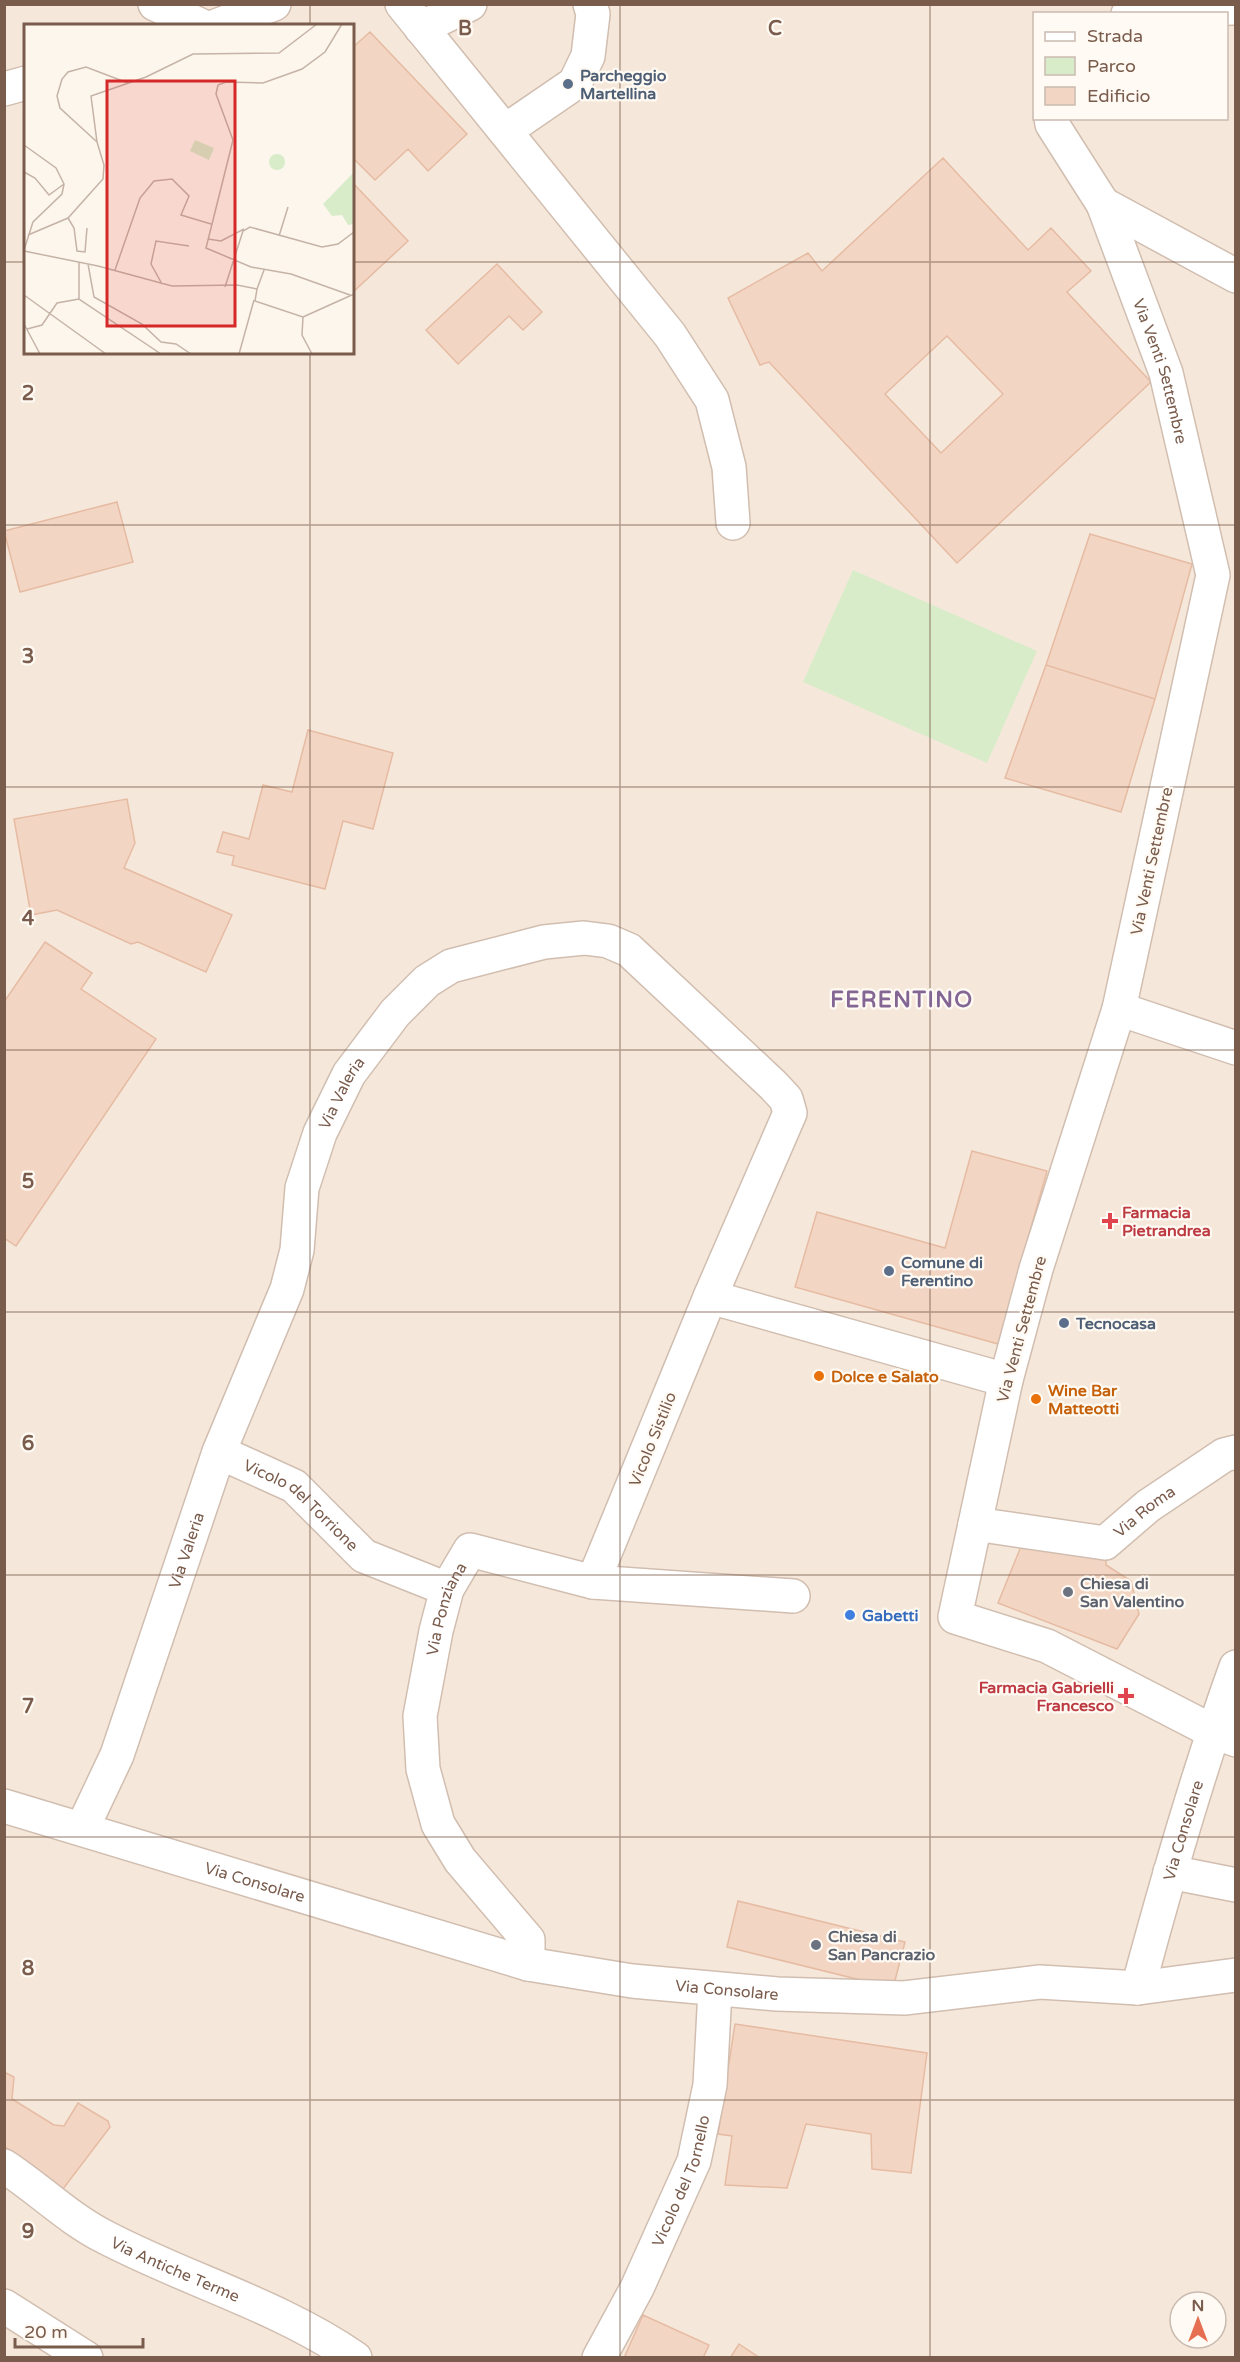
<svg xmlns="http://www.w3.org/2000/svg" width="1240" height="2362" font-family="'Varela Round',sans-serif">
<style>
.residential{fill:#f5e8da;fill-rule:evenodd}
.green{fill:#d8ecc9}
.building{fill:#f3d5c3;stroke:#e6bba3;stroke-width:1.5;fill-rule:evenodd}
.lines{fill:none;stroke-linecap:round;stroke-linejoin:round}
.minor-casing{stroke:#d1beb0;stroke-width:36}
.minor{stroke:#fff;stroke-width:33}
.grid{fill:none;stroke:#7a5c4d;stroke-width:1.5;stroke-opacity:0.55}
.service-dot{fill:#5c6f8a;stroke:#fffaf3;stroke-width:2}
.health-dot{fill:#e0444e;stroke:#fffaf3;stroke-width:2}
.food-dot{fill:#e8710a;stroke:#fffaf3;stroke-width:2}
.worship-dot{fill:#6b7280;stroke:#fffaf3;stroke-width:2}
.shop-dot{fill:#3f7fe0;stroke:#fffaf3;stroke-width:2}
.labels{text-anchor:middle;stroke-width:4.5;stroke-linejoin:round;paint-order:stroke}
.service-label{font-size:16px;font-weight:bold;fill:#4e5e75;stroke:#fffaf3;text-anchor:start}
.street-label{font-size:16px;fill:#7a5c4d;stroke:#fffaf3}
.health-label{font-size:16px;font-weight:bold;fill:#be3a42;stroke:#fffaf3;text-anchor:start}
.food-label{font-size:16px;font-weight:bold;fill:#c56008;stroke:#fffaf3;text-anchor:start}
.worship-label{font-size:16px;font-weight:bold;fill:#5b616d;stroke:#fffaf3;text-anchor:start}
.shop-label{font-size:16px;font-weight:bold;fill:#366cbe;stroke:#fffaf3;text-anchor:start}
.district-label{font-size:22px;font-weight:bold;letter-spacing:1.5px;fill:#846695;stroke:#fffaf3}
.inset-road{fill:none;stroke:#c5b3a7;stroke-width:1.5}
.view{fill:#d62828;fill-opacity:0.15;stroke:#d62828;stroke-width:3}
.inset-edge{fill:none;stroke:#7a5c4d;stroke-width:3}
.grid-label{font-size:20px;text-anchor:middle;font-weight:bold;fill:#7a5c4d;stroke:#fffaf3;stroke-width:4.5;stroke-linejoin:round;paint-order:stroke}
</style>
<rect width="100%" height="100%" fill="#fdf6ec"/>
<!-- residential -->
<path class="residential" d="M 5,5 L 1235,5 L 1235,2357 L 5,2357 ZM 1034,14 L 1226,14 L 1226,118 L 1034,118 ZM 26,26 L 352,26 L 352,352 L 26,352 ZM 1180,2302 L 1216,2302 L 1216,2338 L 1180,2338 Z"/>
<!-- green -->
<path class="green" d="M 853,570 L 1037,651 L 987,763 L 803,682 Z"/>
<!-- building -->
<path class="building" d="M 370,32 L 467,134 L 428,171 L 408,149 L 375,180 L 352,157 L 352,48 Z
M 943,158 L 1028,250 L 1051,228 L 1091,271 L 1067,292 L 1151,382 L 957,563 L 769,362 L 760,365 L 728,298 L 808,253 L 822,271 ZM 947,336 L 1003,394 L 941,453 L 885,394 Z
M 352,182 L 408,241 L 352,293 Z
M 497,264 L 542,312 L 523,330 L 509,316 L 458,364 L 426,330 Z
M 117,502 L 133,562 L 20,592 L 4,531 Z
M 1090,534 L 1192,564 L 1155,699 L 1046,665 Z
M 1046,665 L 1155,699 L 1121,812 L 1005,778 Z
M 308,730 L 393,753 L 373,829 L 343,821 L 325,889 L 232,865 L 234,856 L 217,852 L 223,832 L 249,839 L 263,785 L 292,792 Z
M 127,799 L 135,843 L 124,868 L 232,915 L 206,972 L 138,942 L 131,944 L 57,910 L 31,915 L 14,819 Z
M 45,942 L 92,973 L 81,989 L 156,1039 L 16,1246 L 4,1238 L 4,1002 Z
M 972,1151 L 1047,1171 L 998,1344 L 795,1287 L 817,1212 L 945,1248 Z
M 1022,1544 L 1106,1554 L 1106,1565 L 1131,1581 L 1139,1614 L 1117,1649 L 998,1603 Z
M 738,1901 L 905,1942 L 893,1988 L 727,1947 Z
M 735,2024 L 927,2053 L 911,2173 L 872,2169 L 871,2134 L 806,2124 L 787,2188 L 725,2185 L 732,2136 L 718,2134 Z
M 4,2072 L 14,2077 L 12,2099 L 54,2125 L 64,2126 L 78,2103 L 108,2121 L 110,2127 L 63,2189 L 4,2146 Z
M 643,2315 L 709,2345 L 703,2358 L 624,2358 Z
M 739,2344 L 760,2358 L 730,2358 Z"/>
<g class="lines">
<defs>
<g id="minor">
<path d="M 155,4 L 202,26"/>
<path d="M 402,4 L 670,335 L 712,400 L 729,467 L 733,523"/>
<path d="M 1128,14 L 1147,9 L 1236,8"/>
<path d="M 216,26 L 274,4"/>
<path d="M 421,28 L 470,4"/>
<path d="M 4,89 L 26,83"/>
<path id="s1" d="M 1051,118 L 1052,124 L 1103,204 L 1166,373 L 1213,575 L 1119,1009 L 1036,1269 L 1006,1380 L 955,1617 L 1047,1646 L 1212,1731 L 1236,1740"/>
<path d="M 505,131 L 575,83 L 588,56 L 593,14 L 590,4"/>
<path d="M 1103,204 L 1236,276"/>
<path d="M 1119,1009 L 1236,1048"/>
<path d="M 710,1297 L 1006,1380"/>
<path id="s2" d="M 219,1452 L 294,1486 L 364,1556 L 447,1589"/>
<path id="s3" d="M 975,1524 L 1105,1543 L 1148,1506 L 1224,1455 L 1236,1452"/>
<path id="s4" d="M 4,1806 L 528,1964 L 632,1981 L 777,1994 L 904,1998 L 1040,1982 L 1138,1988 L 1236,1975"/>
<path id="s5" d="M 82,1829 L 117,1755 L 219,1452 L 287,1289 L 297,1250 L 302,1188 L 320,1133 L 349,1074 L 395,1013 L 427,981 L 451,966 L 544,942 L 584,938 L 608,941 L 629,950 L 773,1085 L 786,1099 L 790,1113 L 710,1297 L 593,1582"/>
<path d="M 1170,1872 L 1236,1885"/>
<path id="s6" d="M 528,1964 L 528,1940 L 460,1860 L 438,1824 L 423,1769 L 420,1716 L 436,1631 L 447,1589 L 470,1550 L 593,1582 L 793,1596"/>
<path id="s7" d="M 1138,1988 C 1167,1880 1198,1772 1236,1667"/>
<path id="s8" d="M 4,2166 C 38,2188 69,2219 105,2237 C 187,2280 278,2305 355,2358"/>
<path d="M 4,2306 L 86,2358"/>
<path id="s9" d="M 599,2358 L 637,2288 L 694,2161 L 710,2085 L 715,1990"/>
</g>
</defs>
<!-- minor casing -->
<use href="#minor" class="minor-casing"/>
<!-- minor -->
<use href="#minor" class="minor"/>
</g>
<!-- grid -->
<path class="grid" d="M 310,4 L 310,26M 620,4 L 620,2358M 930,4 L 930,2358M 4,262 L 26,262M 352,262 L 1236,262M 310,352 L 310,2358M 4,525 L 1236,525M 4,787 L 1236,787M 4,1050 L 1236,1050M 4,1312 L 1236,1312M 4,1575 L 1236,1575M 4,1837 L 1236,1837M 4,2100 L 1236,2100"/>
<!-- markers -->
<g class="service-dot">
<circle cx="568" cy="84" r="6"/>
<circle cx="889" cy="1271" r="6"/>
<circle cx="1064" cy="1323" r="6"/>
</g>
<g class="health-dot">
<path d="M1107 1212h6v6h6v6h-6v6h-6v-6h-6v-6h6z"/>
<path d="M1123 1687h6v6h6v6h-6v6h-6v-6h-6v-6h6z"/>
</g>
<g class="food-dot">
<circle cx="819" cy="1376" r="6"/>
<circle cx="1036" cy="1399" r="6"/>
</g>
<g class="worship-dot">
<circle cx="1068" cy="1592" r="6"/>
<circle cx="816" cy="1945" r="6"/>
</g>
<circle class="shop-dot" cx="850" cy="1615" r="6"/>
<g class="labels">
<!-- service labels -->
<g class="service-label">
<text x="580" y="81">Parcheggio<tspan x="580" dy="18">Martellina</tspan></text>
<text x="901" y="1268">Comune di<tspan x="901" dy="18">Ferentino</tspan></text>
<text x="1076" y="1329">Tecnocasa</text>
</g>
<!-- street labels -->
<g class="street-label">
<text dy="6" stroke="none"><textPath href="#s1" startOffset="278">Via Venti Settembre</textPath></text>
<text transform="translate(1151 861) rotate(-78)" y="6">Via Venti Settembre</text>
<text dy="6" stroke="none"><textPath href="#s5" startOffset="784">Via Valeria</textPath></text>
<text transform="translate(1021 1329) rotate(-75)" y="6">Via Venti Settembre</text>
<text transform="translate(652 1439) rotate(-68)" y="6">Vicolo Sistilio</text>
<text dy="6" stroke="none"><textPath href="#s2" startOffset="99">Vicolo del Torrione</textPath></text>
<text dy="6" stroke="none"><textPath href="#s3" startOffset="182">Via Roma</textPath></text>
<text dy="6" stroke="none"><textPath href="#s5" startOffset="298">Via Valeria</textPath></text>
<text dy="6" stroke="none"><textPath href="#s6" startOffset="392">Via Ponziana</textPath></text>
<text dy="6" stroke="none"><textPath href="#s7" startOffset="164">Via Consolare</textPath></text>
<text dy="6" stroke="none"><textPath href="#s4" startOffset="262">Via Consolare</textPath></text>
<text dy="6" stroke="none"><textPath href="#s4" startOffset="748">Via Consolare</textPath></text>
<text dy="6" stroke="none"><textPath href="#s9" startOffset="196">Vicolo del Tornello</textPath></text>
<text dy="6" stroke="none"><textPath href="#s8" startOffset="201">Via Antiche Terme</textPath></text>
</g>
<!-- health labels -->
<g class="health-label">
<text x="1122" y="1218">Farmacia<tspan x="1122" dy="18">Pietrandrea</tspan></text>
<text x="1114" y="1693" text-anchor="end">Farmacia Gabrielli<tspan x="1114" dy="18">Francesco</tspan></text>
</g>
<!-- food labels -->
<g class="food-label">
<text x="831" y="1382">Dolce e Salato</text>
<text x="1048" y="1396">Wine Bar<tspan x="1048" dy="18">Matteotti</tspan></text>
</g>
<!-- worship labels -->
<g class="worship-label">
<text x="1080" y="1589">Chiesa di<tspan x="1080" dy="18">San Valentino</tspan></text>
<text x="828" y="1942">Chiesa di<tspan x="828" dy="18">San Pancrazio</tspan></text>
</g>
<!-- shop labels -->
<g class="shop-label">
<text x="862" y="1621">Gabetti</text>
</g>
<!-- district labels -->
<g class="district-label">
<text x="902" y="1007">FERENTINO</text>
</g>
</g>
<!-- overview -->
<g transform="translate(24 24)">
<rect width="330" height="330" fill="#fdf6ec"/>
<path d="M 171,116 L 190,124 L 185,136 L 166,127 ZM245 138a8 8 0 1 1 16 0a8 8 0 1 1-16 0ZM 330,148 L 330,200 L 324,201 L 318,191 L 308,192 L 299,180 Z" fill="#d8ecc9"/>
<path class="inset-road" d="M 318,0 L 301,28 L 278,45 L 239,59 L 202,58 L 194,61 L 192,70 L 209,116 L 182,224 L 227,243 L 267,250 L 326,271M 73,118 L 36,84 L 33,72 L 38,55 L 44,48 L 62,43 L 104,59M 0,121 L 32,144 L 40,160 L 38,170 L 9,198 L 0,226M 0,148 L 11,154 L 25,171 L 40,160M 44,194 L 50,204 L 53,227 L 61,228 L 63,204M 4,211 L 44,194 L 79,155 L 80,141 L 73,118 L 67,72 L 122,53 L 169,30 L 255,29 L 293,0M 255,212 L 264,183M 184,215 L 197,217 L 220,205M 0,227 L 74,242 L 148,262 L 213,261 L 233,265 L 231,277 L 279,293 L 278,311 L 288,330M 55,238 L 55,275 L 137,330M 64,240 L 70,273 L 118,300 L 137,318 L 152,320 L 167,330M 91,246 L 116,174 L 130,157 L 148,155 L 165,172 L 157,191 L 187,200M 138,260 L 127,240 L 132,217 L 165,222M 201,263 L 219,207 L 226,203 L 298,223 L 314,220 L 330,208M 233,265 L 240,246M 0,271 L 82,330M 279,293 L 330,270M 0,300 L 16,330M 3,305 L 18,301 L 33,279 L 55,275M 215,330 L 230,276"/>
<path class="view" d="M 83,57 L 211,57 L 211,302 L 83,302 Z"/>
<rect width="330" height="330" class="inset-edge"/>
</g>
<g class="grid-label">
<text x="465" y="35">B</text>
<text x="775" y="35">C</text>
<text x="28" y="400">2</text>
<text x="28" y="663">3</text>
<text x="28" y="925">4</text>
<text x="28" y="1188">5</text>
<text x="28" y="1450">6</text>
<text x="28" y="1713">7</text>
<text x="28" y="1975">8</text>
<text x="28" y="2238">9</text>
</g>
<!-- border -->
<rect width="1240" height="2362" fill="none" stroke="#7a5c4d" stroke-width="12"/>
<!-- legend -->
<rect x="1033" y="12" width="195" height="108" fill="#fffaf3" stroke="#cabbb1" stroke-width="1.5"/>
<rect x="1045" y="32" width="30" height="9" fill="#ffffff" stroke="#cabbb1" stroke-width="1.5"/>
<text x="1087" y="42" font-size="18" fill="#7a5c4d">Strada</text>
<rect x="1045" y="57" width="30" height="18" fill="#d8ecc9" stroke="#cabbb1" stroke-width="1.5"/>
<text x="1087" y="72" font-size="18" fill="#7a5c4d">Parco</text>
<rect x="1045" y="87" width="30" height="18" fill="#f3d5c3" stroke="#cabbb1" stroke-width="1.5"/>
<text x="1087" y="102" font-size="18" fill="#7a5c4d">Edificio</text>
<!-- north arrow -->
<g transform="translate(1198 2320)"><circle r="28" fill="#fffaf3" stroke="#cabbb1" stroke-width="1.5"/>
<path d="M0-4.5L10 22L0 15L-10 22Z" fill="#e76f51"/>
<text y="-9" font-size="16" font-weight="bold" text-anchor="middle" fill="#7a5c4d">N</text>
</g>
<!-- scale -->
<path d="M15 2338v9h128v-9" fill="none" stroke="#7a5c4d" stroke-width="3"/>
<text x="24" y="2338" font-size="18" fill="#7a5c4d" stroke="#fffaf3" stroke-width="4.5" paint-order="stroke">20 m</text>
</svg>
